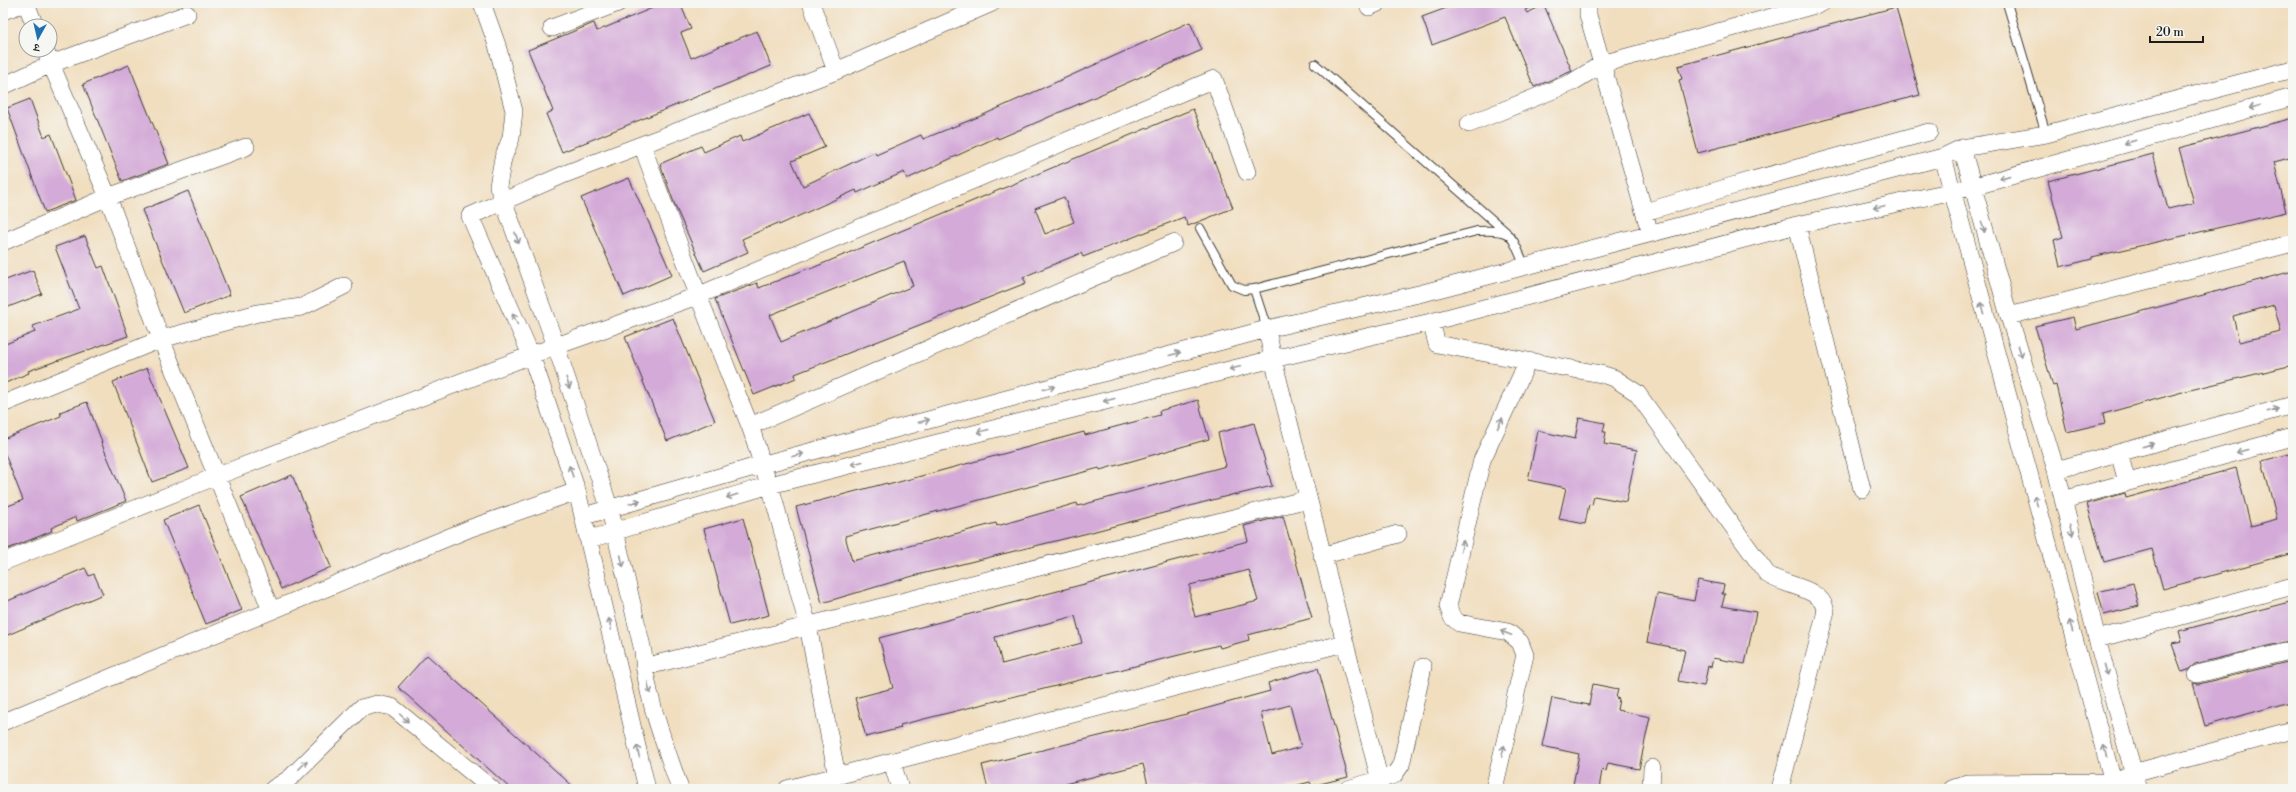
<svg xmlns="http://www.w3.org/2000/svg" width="2296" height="792" font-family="'Libre Bodoni','Noto Serif Devanagari',serif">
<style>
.building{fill:#d4abd8;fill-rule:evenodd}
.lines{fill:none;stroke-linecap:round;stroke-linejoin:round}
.service-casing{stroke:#3c3934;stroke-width:10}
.minor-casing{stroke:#3c3934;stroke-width:18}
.service{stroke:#fff;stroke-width:8}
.minor{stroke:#fff;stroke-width:17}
.oneway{stroke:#999}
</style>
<rect width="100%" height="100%" fill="#f6f6f2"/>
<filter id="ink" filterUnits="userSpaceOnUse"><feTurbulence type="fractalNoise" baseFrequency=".025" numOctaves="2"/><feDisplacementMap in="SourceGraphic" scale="8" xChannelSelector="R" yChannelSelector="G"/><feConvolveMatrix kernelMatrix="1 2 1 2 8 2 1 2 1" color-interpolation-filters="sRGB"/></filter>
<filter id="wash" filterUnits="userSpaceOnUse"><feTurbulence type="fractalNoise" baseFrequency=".012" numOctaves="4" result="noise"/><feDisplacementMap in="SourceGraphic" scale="16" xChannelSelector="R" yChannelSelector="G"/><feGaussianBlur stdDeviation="0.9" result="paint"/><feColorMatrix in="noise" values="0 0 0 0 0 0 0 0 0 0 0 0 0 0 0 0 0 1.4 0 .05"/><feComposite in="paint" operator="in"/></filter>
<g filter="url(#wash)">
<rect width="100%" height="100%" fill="#f1debf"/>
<g id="blocks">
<!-- building -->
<path class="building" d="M 653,3 L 680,3 L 691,29 L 681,33 L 691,58 L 757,31 L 771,66 L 562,152 L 546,114 L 553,111 L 528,50 L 594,23 L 597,31 L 655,7 Z
M 1460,3 L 1539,3 L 1525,10 L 1527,13 L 1544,5 L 1572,71 L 1534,87 L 1505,17 L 1432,45 L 1422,17 Z
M 1896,7 L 1920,95 L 1698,153 L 1679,80 L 1682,79 L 1678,66 Z
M 1190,22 L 1202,50 L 1033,124 L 998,139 L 997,137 L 907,179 L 904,172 L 857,193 L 856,190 L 779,225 L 778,223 L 742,239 L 748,252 L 704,271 L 676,208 L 660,164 L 701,146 L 704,152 L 740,136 L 742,142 L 809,113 L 825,147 L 792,161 L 803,186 L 875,152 L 876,155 L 921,135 L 923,139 L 983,115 Z
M 129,65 L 169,164 L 122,181 L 83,84 Z
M 30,99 L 44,137 L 51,134 L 76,200 L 45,212 L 7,108 Z
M 1193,109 L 1233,208 L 1188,226 L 1184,217 L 1083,257 L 1081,253 L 1023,277 L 1026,283 L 795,374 L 796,378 L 754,395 L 715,299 L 757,283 L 759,288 L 809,268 L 810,269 ZM 1064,197 L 1074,222 L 1045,234 L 1035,208 ZM 904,261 L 913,286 L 781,342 L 770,315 Z
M 2293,118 L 2293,157 L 2274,162 L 2286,212 L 2092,257 L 2092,259 L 2060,267 L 2054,240 L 2063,237 L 2048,181 L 2153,154 L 2168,209 L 2194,203 L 2179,148 Z
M 629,178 L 672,275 L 624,296 L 581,198 Z
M 188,191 L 230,295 L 184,313 L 142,210 Z
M 85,236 L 98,268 L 103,266 L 128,336 L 28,371 L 29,373 L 3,384 L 3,345 L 35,332 L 33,326 L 79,309 L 55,247 Z
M 33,270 L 42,294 L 3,309 L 3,281 Z
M 2293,271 L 2293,365 L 2186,391 L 2103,414 L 2105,423 L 2067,432 L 2056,385 L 2053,386 L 2035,326 L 2073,317 L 2076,329 ZM 2274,305 L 2281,332 L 2239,342 L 2233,316 Z
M 673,318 L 715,421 L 667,441 L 625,337 Z
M 147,368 L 189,468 L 152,482 L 113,382 Z
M 1198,400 L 1209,439 L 1100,470 L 1099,468 L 845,536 L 852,561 L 996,523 L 997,526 L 1077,503 L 1078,506 L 1226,466 L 1218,433 L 1254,423 L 1272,486 L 1235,495 L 1235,494 L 1088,533 L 913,576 L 822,603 L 796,507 L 887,483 L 888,485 L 1084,432 L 1085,435 L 1160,415 L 1159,411 Z
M 87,402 L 102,442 L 101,442 L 126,501 L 77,521 L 76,517 L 51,528 L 52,531 L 3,551 L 3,508 L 23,500 L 3,449 L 3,439 L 61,416 L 60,412 Z
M 1579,418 L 1605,423 L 1603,432 L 1606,432 L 1604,444 L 1637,450 L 1626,502 L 1594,496 L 1592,505 L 1589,504 L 1585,524 L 1559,519 L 1566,488 L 1528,480 L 1538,431 L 1575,439 Z
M 2293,453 L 2293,553 L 2163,589 L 2152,549 L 2104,562 L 2087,504 L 2125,493 L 2126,498 L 2236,468 L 2251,526 L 2277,519 L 2262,461 Z
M 292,475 L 331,567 L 281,589 L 241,497 Z
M 199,505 L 242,610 L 206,624 L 163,520 Z
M 1283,516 L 1312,618 L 1248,635 L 1249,640 L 1220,648 L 1219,645 L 964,709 L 900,725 L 901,728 L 866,737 L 855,698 L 893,688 L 879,638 L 1248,541 L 1244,526 ZM 1249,570 L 1258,601 L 1195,617 L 1190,597 L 1190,585 ZM 1075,616 L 1082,643 L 1002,664 L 995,637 Z
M 743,518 L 769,615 L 730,625 L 704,529 Z
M 85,568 L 89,576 L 94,574 L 103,594 L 3,637 L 3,603 Z
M 1698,580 L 1724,585 L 1722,594 L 1725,594 L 1722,606 L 1756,612 L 1745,664 L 1713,658 L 1711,667 L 1708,666 L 1704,686 L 1678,681 L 1685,650 L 1647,642 L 1657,594 L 1694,601 Z
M 2133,583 L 2139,606 L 2104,615 L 2098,592 Z
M 2293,601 L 2293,640 L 2195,664 L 2188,670 L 2182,672 L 2172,644 L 2182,642 L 2179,631 Z
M 427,655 L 576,789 L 511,789 L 398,687 Z
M 2291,661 L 2293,701 L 2205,726 L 2193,683 L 2199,684 Z
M 1318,668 L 1348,777 L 1312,786 L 1310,782 L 1282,789 L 1149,789 L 1143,764 L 1045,789 L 988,789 L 982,765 L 1168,719 L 1270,691 L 1268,683 ZM 1290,705 L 1301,747 L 1272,755 L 1261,713 Z
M 1593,684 L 1618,689 L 1616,698 L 1619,699 L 1617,710 L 1650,717 L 1639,769 L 1608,763 L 1606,771 L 1602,770 L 1599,789 L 1573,785 L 1579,754 L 1542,746 L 1552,698 L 1589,705 Z"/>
</g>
</g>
<g filter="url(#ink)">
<use href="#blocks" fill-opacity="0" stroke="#3c3934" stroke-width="1"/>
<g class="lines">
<defs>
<path id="service" d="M 2007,3 L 2046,134
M 1315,64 L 1506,232
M 1200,228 L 1232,285 L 1244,290 L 1254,289 L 1477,231 C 1514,229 1510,234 1525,266
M 1254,289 L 1267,329"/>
<path id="minor" d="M 26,3 L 35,26
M 482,3 L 497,45 L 514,111 L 511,138 L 503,158 L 498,186 L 556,346 L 610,510 L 643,651 C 646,699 665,744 680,789
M 811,3 L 836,71
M 1588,3 L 1588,15 L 1647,222
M 1369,7 L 1378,3
M 3,11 L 25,3
M 552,28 L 618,3
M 45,50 L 108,197 L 161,339 L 271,610
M 3,86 L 51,64 L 187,14
M 1469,124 L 1571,83 L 1602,64 L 1822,3
M 642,145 C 676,238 711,330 748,421 C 757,442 760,464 770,485 L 808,626 L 837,776
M 1962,148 L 2009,316 L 2056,470 L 2097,639 L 2138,789
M 1943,157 L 2115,789
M 1645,212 L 1749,181 L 1929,132
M 1797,225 L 1862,489
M 3,242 L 108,197 L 246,147
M 2009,316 L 2293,243
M 1431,322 L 1437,344 L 1528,361
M 1267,329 L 1273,359 L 1382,789
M 3,404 L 161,339 L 258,313 L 302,307 L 344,286
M 750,426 L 1173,243
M 2119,453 L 2127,482
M 2056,470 L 2293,405
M 2063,500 L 2293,437
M 584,516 L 761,465 L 1267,329 L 1423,293 L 1943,157 L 1962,148 L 2046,134 L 2293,69
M 590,539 L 770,485 L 1273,359 L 1431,322 L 1797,225 L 1972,187 L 2293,97
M 1322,556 L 1398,534
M 3,562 L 217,476 L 531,355 L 697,296 L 1214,79 L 1247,172
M 2097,639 L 2293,586
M 644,667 L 1308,499
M 2197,674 L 2293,650
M 3,722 L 471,528 L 577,491
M 892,762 L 900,789
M 273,789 L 289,779 L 361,708 L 377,704 L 392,707 L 492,789
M 647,789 L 577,491 L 531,355 L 470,216 L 565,174 L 836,71 L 992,3
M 787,789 L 1344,643
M 1348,789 L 1394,775 L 1401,765 L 1423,667
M 1494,789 L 1525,655 L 1520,642 L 1508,632 L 1459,623 L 1452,617 L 1448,606 L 1482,460 L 1528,361 L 1601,374 L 1614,378 L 1637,393 L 1767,574 C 1785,587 1821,586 1826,611 L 1780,789
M 1651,789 L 1652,768
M 1951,789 L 1967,783 L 2113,782 L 2133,773 L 2293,730"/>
</defs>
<!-- service casing -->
<use href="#service" class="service-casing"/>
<!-- minor casing -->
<use href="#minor" class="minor-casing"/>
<!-- service -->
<use href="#service" class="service"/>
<!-- minor -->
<use href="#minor" class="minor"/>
</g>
<!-- one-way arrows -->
<defs><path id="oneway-shaft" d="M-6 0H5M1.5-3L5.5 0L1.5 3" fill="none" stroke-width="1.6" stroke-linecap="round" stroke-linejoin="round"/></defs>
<g class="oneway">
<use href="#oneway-shaft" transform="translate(2255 107) rotate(164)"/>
<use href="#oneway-shaft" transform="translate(2130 142) rotate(164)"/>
<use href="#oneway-shaft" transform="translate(2005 177) rotate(164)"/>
<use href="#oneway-shaft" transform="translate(1879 207) rotate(168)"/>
<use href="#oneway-shaft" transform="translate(1983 227) rotate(74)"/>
<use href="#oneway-shaft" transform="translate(517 238) rotate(70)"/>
<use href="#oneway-shaft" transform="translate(1982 308) rotate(-105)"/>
<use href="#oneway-shaft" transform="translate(515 319) rotate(-114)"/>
<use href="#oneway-shaft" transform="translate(2020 351) rotate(73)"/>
<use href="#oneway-shaft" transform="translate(1175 354) rotate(-15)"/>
<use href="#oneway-shaft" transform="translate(1235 368) rotate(166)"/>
<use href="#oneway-shaft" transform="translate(568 383) rotate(72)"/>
<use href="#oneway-shaft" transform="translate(1049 388) rotate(-15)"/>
<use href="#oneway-shaft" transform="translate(1109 400) rotate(166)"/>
<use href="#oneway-shaft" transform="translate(2273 410) rotate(-16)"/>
<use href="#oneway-shaft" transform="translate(924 421) rotate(-15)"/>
<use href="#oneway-shaft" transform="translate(1500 423) rotate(-65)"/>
<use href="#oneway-shaft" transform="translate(983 431) rotate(166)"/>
<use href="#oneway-shaft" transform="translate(2148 445) rotate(-16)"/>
<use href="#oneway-shaft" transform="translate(2242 451) rotate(165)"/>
<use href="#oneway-shaft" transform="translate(798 455) rotate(-15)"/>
<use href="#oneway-shaft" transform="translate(857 463) rotate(166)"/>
<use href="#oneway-shaft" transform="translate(571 471) rotate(-109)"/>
<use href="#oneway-shaft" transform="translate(732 496) rotate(163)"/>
<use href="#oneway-shaft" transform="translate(2036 501) rotate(-106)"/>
<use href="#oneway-shaft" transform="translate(635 502) rotate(-16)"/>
<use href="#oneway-shaft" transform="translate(2071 530) rotate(76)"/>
<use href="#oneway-shaft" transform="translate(1462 546) rotate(-77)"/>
<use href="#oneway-shaft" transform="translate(622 561) rotate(77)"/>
<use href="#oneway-shaft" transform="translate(610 624) rotate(-103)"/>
<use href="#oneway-shaft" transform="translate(2071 626) rotate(-106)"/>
<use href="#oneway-shaft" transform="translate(1506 633) rotate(-159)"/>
<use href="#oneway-shaft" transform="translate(2106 670) rotate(75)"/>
<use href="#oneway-shaft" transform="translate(649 688) rotate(77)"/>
<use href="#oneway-shaft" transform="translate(404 718) rotate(42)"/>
<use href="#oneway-shaft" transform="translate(638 751) rotate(-102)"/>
<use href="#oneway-shaft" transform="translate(1503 751) rotate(-77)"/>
<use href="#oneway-shaft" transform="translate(2105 751) rotate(-104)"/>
<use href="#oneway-shaft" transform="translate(303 765) rotate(-45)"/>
</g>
</g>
<!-- margin -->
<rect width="2296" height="792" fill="none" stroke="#f6f6f2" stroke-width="16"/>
<!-- north arrow -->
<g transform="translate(38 38) rotate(188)"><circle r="19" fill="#f6f6f2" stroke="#9f9f9c"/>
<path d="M0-3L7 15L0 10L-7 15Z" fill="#1f6fb2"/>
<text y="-6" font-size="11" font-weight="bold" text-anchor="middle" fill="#1c1c1c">उ</text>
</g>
<!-- scale -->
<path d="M2150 36v6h53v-6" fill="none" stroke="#1c1c1c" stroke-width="2"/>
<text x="2156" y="36" font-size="12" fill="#1c1c1c" stroke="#f6f6f2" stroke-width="3" paint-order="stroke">20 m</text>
</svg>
